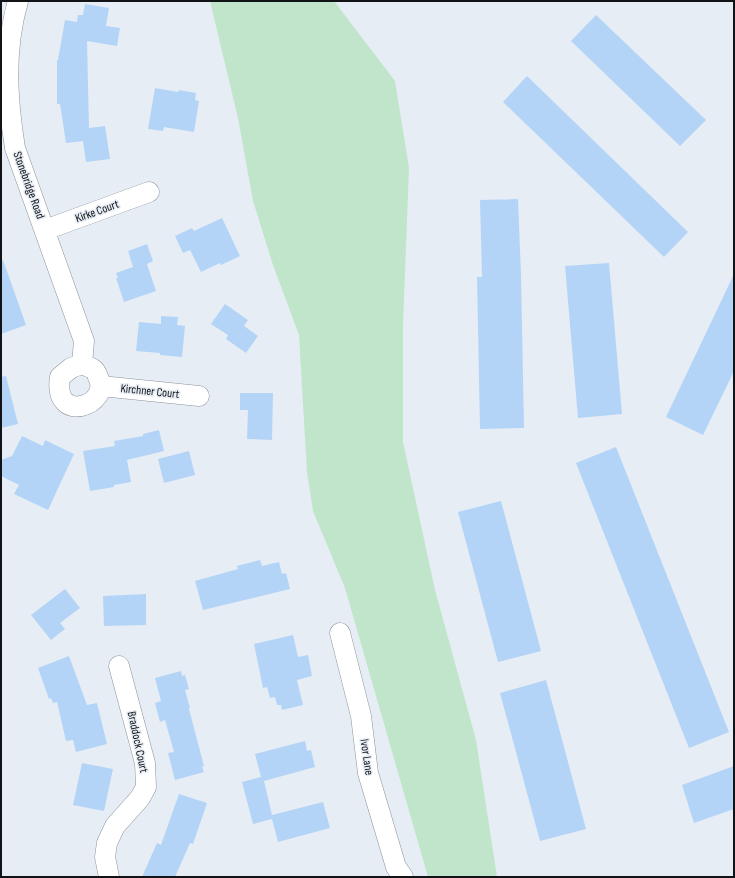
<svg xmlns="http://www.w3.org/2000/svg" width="735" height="878" font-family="'Sofia Sans Condensed',sans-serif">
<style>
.green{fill:#c1e5cb}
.building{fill:#b4d4f7}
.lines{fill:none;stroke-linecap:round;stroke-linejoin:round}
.minor-casing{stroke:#8c939a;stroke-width:21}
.minor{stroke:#fff;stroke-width:20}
.labels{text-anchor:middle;stroke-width:3;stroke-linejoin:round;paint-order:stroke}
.street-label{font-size:12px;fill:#111316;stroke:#e6edf5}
</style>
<rect width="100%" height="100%" fill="#e6edf5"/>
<!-- green -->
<path class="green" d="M 210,1 L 334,1 L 395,81 L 409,168 L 403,325 L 403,442 L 435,590 L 476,740 L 497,877 L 428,877 L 345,588 L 313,511 L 307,472 L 299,335 L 273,265 L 253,201 L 238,118 Z"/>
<!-- building -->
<path class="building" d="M 85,4 L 109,8 L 106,26 L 120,28 L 117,46 L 87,41 L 89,128 L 105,126 L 110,159 L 86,162 L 83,141 L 66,143 L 60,104 L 57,104 L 57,60 L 58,60 L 65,20 L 77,22 L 78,15 L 83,15 Z
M 596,15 L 706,120 L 680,146 L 571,41 Z
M 527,76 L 688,232 L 664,257 L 503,102 Z
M 155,88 L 178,92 L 179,90 L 196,93 L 195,100 L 199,101 L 194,132 L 164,127 L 163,131 L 148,129 Z
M 518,199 L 521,275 L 524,428 L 480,429 L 477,277 L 482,277 L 480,200 Z
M 222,218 L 240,256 L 221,265 L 220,263 L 201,272 L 190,250 L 183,253 L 175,236 L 192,228 L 194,231 Z
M 147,244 L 153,261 L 147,264 L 156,291 L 124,302 L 116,278 L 118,278 L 116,273 L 133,267 L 128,251 Z
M 3,260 L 26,325 L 1,334 L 1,261 Z
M 609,263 L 622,414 L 578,418 L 565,266 Z
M 734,274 L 734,371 L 703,435 L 666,417 Z
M 225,304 L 248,320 L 244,326 L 258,336 L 246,353 L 226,339 L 228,335 L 211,324 Z
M 161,316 L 178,317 L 177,325 L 185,326 L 182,357 L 160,355 L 160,353 L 136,351 L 139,322 L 161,324 Z
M 6,376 L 18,424 L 1,428 L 1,377 Z
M 240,393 L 273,393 L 272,440 L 247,439 L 248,410 L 240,410 Z
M 159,430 L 164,451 L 127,460 L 131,482 L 114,485 L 114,487 L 90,491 L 83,451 L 115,446 L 114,441 L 143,436 L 143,434 Z
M 22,436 L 43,446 L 45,440 L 74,454 L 48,510 L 14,494 L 19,485 L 1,476 L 1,460 L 12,456 Z
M 616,447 L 729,732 L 689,748 L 576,463 Z
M 189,451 L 195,475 L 164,483 L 158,459 Z
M 501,501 L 541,651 L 498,662 L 458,512 Z
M 260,560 L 262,566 L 279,562 L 282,574 L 286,573 L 290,589 L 203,610 L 195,581 L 238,569 L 237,566 Z
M 65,589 L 80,608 L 60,623 L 65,629 L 51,640 L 31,615 Z
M 146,594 L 146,625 L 104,626 L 103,596 Z
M 293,635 L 298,657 L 308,655 L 312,676 L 297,680 L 303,705 L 282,710 L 281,705 L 277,705 L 275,697 L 270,698 L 267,687 L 263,688 L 254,644 Z
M 69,656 L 87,705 L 97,703 L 107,744 L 76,752 L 73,740 L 66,741 L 57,702 L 53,703 L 51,698 L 49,699 L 38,668 Z
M 181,671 L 182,676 L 185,675 L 189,689 L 185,690 L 190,708 L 189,709 L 204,766 L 202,767 L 204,772 L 175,780 L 168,753 L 174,752 L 165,720 L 160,722 L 155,703 L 161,701 L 155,678 Z
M 546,680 L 586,829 L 540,841 L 500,693 Z
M 305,741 L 307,751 L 311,750 L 315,767 L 264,781 L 272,815 L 323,802 L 330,828 L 278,842 L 272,819 L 253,824 L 242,782 L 261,777 L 255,754 Z
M 82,763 L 113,769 L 104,811 L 73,805 Z
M 734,766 L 734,809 L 694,823 L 682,785 Z
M 179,794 L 207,803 L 193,844 L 190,843 L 175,877 L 142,877 L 157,843 L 161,845 Z"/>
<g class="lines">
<defs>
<path id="minor" d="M 18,1 C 4,50 7,98 15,148 L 84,341 L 82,364
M 45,230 L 149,192
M 82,364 C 86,366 90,367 93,369 C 96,371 97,374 98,377 C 113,405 52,426 60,377 L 71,368 Z
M 101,386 L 199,396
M 340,633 L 361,716 L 368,773 L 396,867 L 403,877
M 109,877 L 105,857 L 107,843 L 115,826 L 140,798 L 146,787 L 145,763 L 119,666"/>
</defs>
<!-- minor casing -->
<use href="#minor" class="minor-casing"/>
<!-- minor -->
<use href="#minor" class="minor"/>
</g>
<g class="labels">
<!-- street labels -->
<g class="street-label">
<text transform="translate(29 185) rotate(70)" y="4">Stonebridge Road</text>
<text transform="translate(97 211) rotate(-20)" y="4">Kirke Court</text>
<text transform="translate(150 391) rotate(6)" y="4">Kirchner Court</text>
<text transform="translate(138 742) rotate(78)" y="4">Braddock Court</text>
<text transform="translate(367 757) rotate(82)" y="4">Ivor Lane</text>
</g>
</g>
<!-- border -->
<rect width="735" height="878" fill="none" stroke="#111316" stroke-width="4"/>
</svg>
